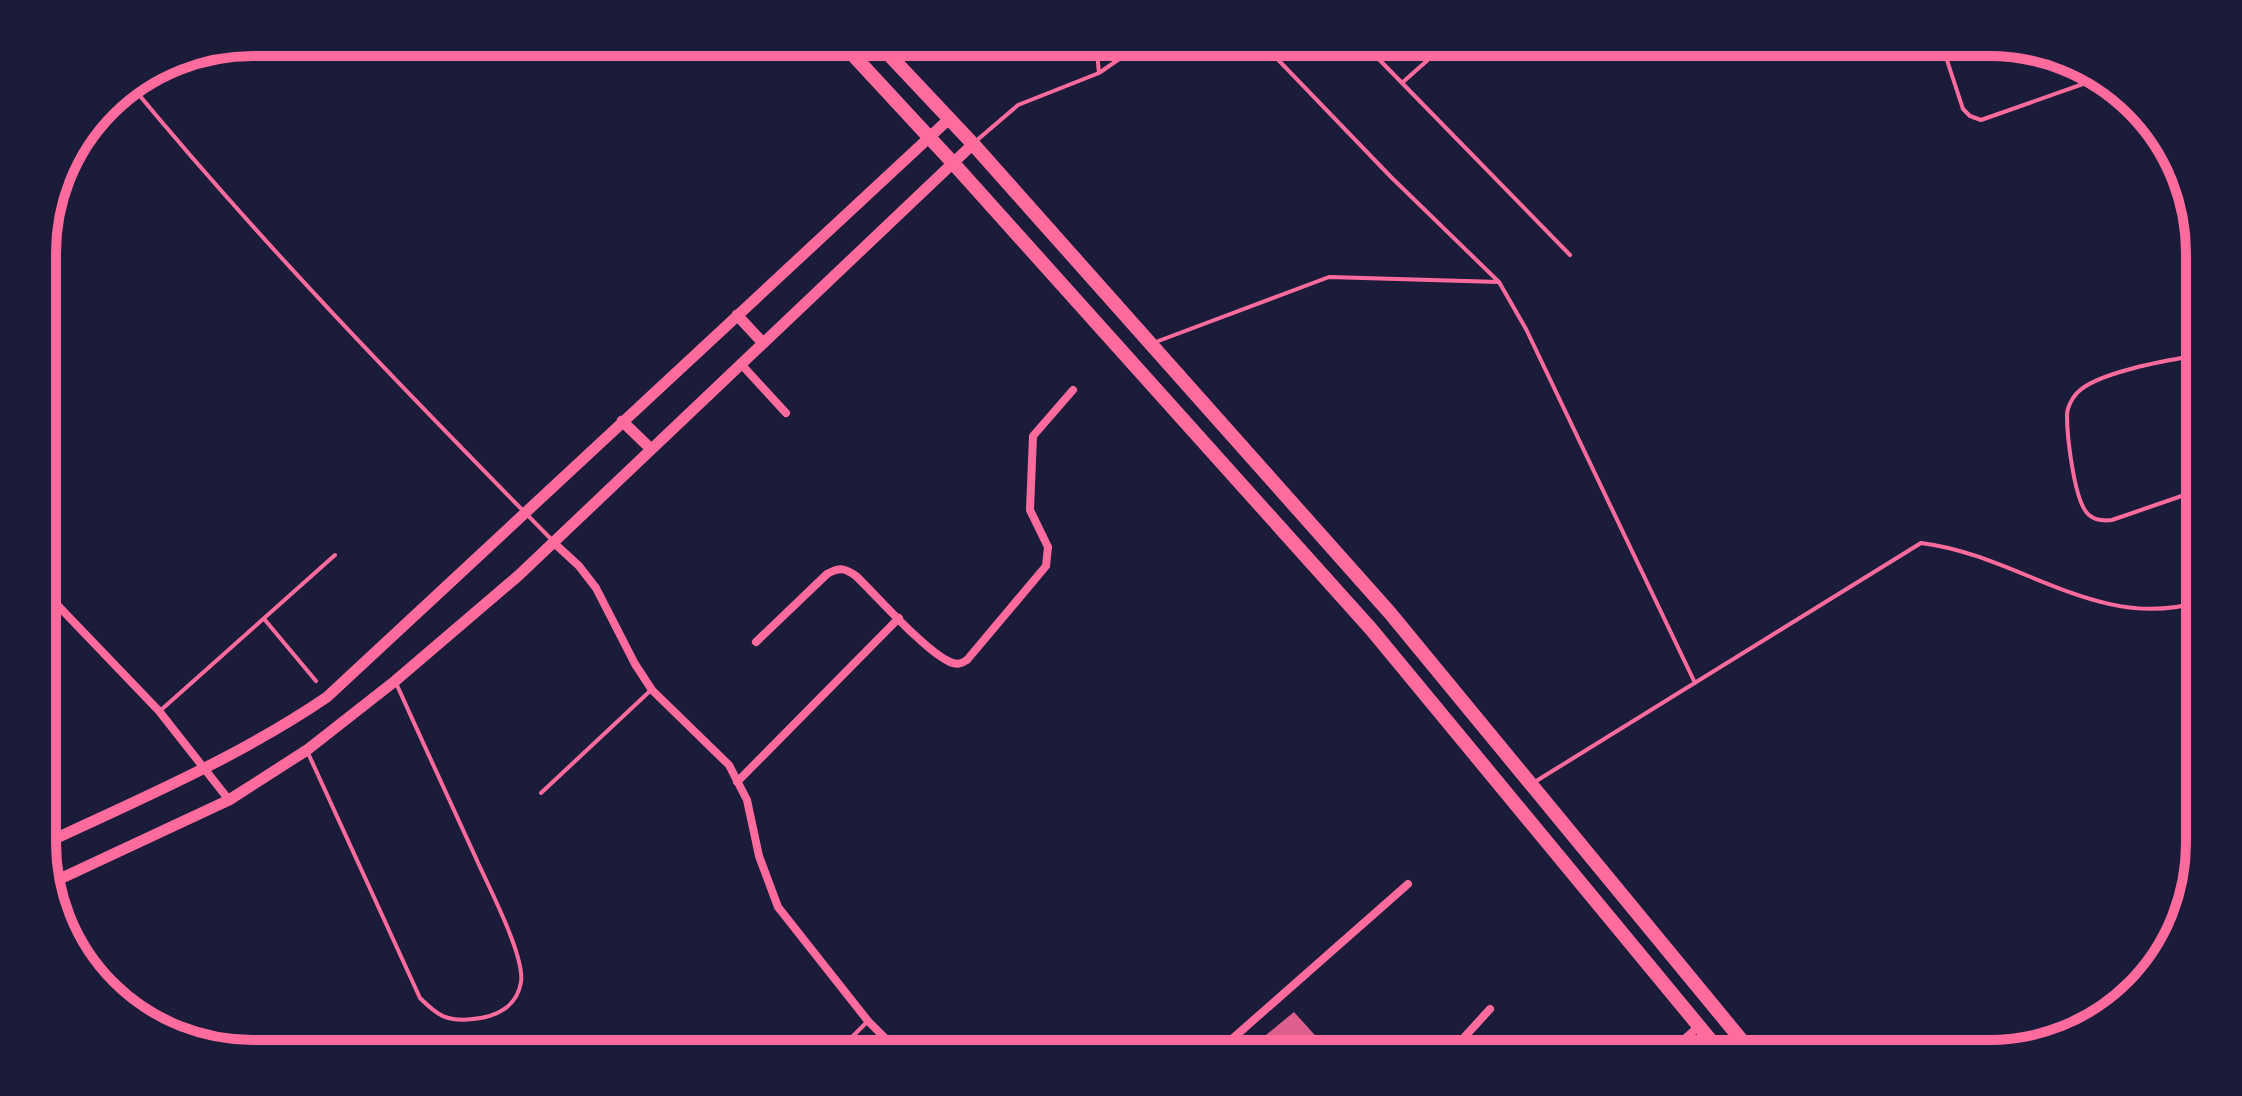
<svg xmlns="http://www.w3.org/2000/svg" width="2242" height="1096" font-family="'Noto Sans',sans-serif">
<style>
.building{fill:#dd5f8e}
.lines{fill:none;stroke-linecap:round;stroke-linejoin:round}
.service{stroke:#ff6b9d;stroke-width:4}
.minor{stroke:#ff6b9d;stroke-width:8}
.tertiary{stroke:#ff6b9d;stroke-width:11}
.primary{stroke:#ff6b9d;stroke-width:14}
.rim{fill:none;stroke:#ff6b9d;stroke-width:10}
</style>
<rect width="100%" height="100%" fill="#1b1b3a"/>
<!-- building -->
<path class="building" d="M 1294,1012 L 1332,1054 L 1243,1054 Z"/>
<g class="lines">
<!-- service -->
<path class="service" d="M 1096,42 L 1099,73
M 1261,42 L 1391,177 L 1499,282
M 1362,42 L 1570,255
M 1941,42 L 1963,109 L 1970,116 L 1981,120 L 2100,78
M 1403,82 L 1448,42
M 130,84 C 262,244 407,393 552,540
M 976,141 L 1018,105 L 1099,73 L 1144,42
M 1153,343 L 1329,277 L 1499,282 L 1526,329 L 1695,683
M 2199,355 C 2170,360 2096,372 2077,393 C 2072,398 2067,408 2067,415 C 2067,435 2074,503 2089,515 C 2096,521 2104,521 2112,520 L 2199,490
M 265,620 L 316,681
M 161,710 L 335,555
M 308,753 L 420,998 C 438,1016 447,1022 473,1019 C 496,1017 517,1007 521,982 C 525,955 487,884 475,856 C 449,799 422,741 396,683
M 1533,783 L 1921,543 C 2019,555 2098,632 2199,602
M 541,793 L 650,691
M 835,1054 L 868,1021"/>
<!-- minor -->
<path class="minor" d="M 741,364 L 786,413
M 553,542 L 579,566 L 596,588 L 635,664 L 652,690 L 729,765 L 747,800 L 759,856 L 778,907 L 868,1021 L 901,1054
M 43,590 L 159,711 L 229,800
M 756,642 L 827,574 C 840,567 845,568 856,576 C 878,597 925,651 950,662 C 957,665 961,664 967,660 L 1046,566 L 1048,547 L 1030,510 L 1033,436 L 1073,390
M 737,782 L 899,618
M 226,1048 L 238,1051
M 1215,1054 L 1408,884
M 1449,1054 L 1490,1009
M 1668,1054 L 1699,1026"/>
<!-- tertiary -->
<path class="tertiary" d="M 737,315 L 763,343
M 622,421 L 651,449
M 44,844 C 140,799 239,757 327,697 L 949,119
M 49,884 L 229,800 L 307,750 L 395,681 L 518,576 L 973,144"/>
<!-- primary -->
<path class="primary" d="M 841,42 L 953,163 L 1371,629 L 1722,1054
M 877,42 L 973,144 L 1390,613 L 1753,1054"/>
</g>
<!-- crop -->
<path d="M0 0H2242V1096H0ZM253 56H1989A197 197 0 0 1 2186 253V843A197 197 0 0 1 1989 1040H253A197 197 0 0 1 56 843V253A197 197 0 0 1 253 56Z" fill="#1b1b3a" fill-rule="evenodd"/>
<path class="rim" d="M253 56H1989A197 197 0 0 1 2186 253V843A197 197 0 0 1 1989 1040H253A197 197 0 0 1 56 843V253A197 197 0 0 1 253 56Z"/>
</svg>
